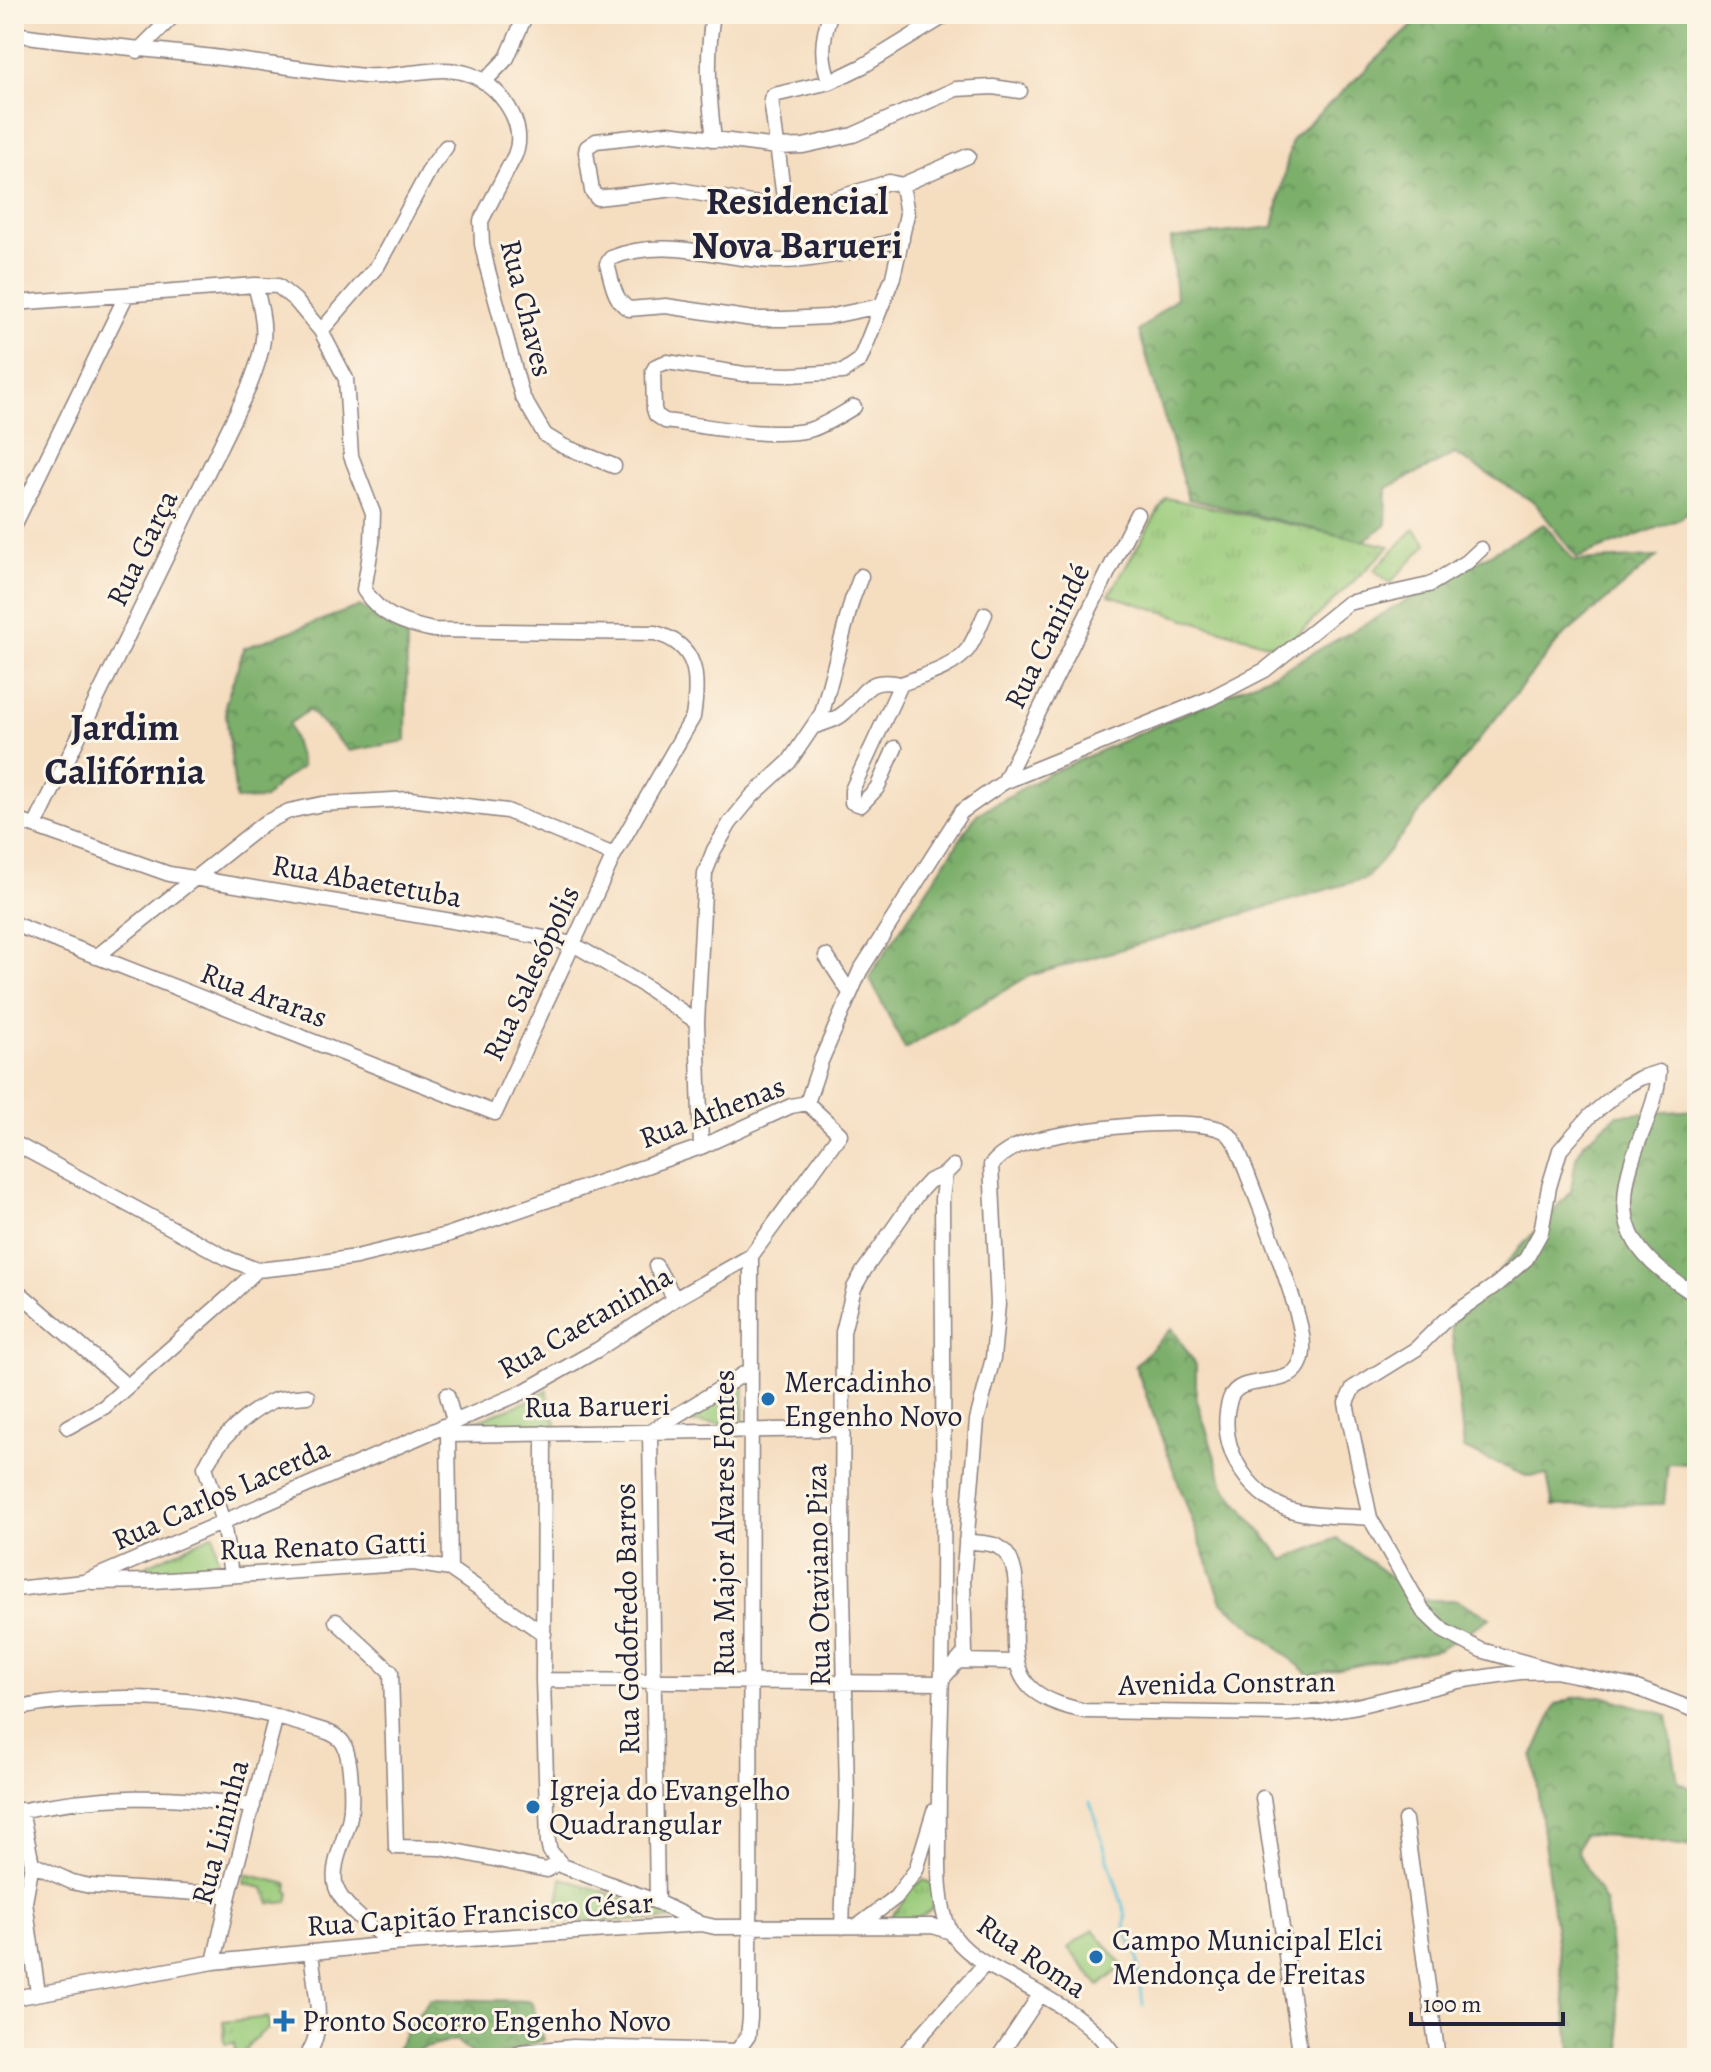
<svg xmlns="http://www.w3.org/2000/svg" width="1711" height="2072" font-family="Alegreya,serif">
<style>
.grass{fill:url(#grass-tufts);stroke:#5e765a;stroke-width:2}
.forest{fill:url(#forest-crowns);stroke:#4e6852;stroke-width:2}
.wetland{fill:url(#wetland-marsh);stroke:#5e765a;stroke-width:2}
.garden{fill:#9acb7a;stroke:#5e765a;stroke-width:2}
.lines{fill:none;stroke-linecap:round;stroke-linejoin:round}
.stream{stroke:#5cc3d9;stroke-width:3}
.minor-casing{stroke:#8c807e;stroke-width:17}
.minor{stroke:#fff;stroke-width:14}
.poi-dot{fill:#1f6fb2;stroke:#fcf5e5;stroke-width:3}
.labels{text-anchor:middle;stroke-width:6;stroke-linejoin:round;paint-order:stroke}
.street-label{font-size:30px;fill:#22223b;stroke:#fcf5e5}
.poi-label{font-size:30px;fill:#22223b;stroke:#fcf5e5;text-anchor:start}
.district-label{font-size:38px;font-weight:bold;fill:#22223b;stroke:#fcf5e5}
</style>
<defs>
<pattern id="grass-tufts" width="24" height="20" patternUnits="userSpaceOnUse" patternTransform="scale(2)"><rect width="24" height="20" fill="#9acb7a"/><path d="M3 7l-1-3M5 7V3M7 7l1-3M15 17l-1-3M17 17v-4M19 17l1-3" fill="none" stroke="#84ae6a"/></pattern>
<pattern id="forest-crowns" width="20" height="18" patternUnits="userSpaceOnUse" patternTransform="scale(2)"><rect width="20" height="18" fill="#7baf6a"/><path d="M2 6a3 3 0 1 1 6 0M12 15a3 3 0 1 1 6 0" fill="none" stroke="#648e58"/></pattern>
<pattern id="wetland-marsh" width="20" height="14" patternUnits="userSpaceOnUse" patternTransform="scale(2)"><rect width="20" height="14" fill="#9acb7a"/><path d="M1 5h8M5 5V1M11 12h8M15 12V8" fill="none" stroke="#84ae6a"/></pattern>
</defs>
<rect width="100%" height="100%" fill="#fcf5e5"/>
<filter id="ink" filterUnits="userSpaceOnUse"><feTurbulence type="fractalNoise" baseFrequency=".0125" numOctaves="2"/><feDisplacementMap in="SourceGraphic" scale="16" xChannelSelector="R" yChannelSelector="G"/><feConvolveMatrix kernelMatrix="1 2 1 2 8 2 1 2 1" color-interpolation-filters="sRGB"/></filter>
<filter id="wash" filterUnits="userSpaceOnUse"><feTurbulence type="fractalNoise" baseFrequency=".006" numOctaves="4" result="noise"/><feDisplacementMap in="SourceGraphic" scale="32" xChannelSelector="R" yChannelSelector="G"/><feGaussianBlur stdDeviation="1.8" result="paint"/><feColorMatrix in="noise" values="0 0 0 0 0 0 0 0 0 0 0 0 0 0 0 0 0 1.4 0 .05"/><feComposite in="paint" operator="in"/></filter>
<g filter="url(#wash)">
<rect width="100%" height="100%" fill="#f5ddc0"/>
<!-- grass -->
<path class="grass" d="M 1166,498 L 1390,546 L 1283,649 L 1109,595 Z
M 744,1378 L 743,1425 L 683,1422 L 683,1419 Z
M 547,1390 L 551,1412 L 557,1425 L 459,1427 L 526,1402 Z
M 214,1534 L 219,1569 L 134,1578 L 130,1573 Z
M 562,1878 L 688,1919 L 555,1922 Z
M 923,1880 C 937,1883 936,1895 933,1907 C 919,1921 911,1920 891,1917 L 913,1887 Z
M 268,2017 L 269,2028 C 257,2036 246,2043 245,2058 L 236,2058 L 234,2043 L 225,2044 L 223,2022 Z"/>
<!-- forest -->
<path class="forest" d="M 1425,14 L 1697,14 L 1697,506 L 1680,519 L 1577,558 L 1535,503 L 1455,454 L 1387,488 L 1386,525 L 1363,541 L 1188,499 L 1139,331 L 1176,298 L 1171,239 L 1273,227 L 1292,139 Z
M 1544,524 L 1574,561 L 1657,557 L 1559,640 L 1367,878 L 1029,976 L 905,1049 L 869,977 L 977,814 L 1048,774 L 1284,669 Z
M 360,606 L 407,637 L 406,741 L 349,751 L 309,710 L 289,724 L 302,767 L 280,782 L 264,799 L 236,800 L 225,705 L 244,648 Z
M 1697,1110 L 1697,1481 L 1692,1464 L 1668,1463 L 1664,1504 L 1553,1506 L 1547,1475 L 1526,1476 L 1464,1449 L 1451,1325 L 1571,1191 L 1576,1157 L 1585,1142 L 1617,1115 Z
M 1172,1328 L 1196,1365 L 1196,1397 L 1224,1486 L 1284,1560 L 1337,1538 L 1423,1600 L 1458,1600 L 1490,1618 L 1439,1649 L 1310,1675 L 1222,1602 L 1135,1365 Z
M 1602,1696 L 1667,1715 L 1678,1782 L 1697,1792 L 1697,1848 L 1633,1837 L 1583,1834 L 1577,1851 L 1606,1904 L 1623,2058 L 1572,2058 L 1533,1757 L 1556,1705 L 1575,1697 Z
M 430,1999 L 531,2001 L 544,2040 L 492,2058 L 476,2058 L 456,2040 L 421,2049 L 406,2058 L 392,2058 L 406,2031 Z"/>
<!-- wetland -->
<path class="wetland" d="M 245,1874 L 288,1884 L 287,1891 L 290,1893 L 288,1902 L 270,1904 L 264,1888 L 244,1884 Z"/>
<!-- garden -->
<path class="garden" d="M 1414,529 L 1427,544 L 1390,583 L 1374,570 Z
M 1093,1929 L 1123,1966 L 1099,1986 L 1068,1948 Z"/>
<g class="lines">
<!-- stream -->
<path class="stream" d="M 1090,1802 L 1126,1916 L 1125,1931 L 1137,1954 L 1143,2005"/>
</g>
</g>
<g filter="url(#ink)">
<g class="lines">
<defs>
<path id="minor" d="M 713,14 C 706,57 709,97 714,140
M 14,34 C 75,43 135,48 196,55 C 252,61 309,71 365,76 C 399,79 436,63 469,74 C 499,84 528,124 515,155 L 481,221 L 482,244 L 487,267 L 522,396 L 545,435 L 563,446 L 614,466
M 138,51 L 175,14
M 484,82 L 507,58 L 526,14
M 830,82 C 820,58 822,39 830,14
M 968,156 L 902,185 L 889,182 L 834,199 L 808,204 L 785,206 L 751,203 L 675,189 L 597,198 L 592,191 L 586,152 L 587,147 L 596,141 L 668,133 L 777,147 L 803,146 L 853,135 L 956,89 L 993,87 L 1020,91
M 785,206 L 771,99 L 774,95 L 830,82 L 863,66 L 948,14
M 14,303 L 255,285 L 278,286 L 295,300 L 321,331 L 346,379 L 351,456 L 373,513 L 372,542 L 364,590 C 380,616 405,624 433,630 L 655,633 C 699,645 699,678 693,717 L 614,855 L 495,1113 L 14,924
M 880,306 L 827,317 L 784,319 L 753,319 L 666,306 L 629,309 C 613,300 612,280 607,264 L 611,258 C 665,236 719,259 775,261 C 818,262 861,249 902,239
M 321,331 L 378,265 L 431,167 L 446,147
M 854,407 C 840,415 824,426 809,430 C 768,439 707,426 665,421 L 656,415 L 654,409 L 653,371 L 656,366 L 667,362 L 744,374 L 790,375 L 843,372 L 860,360 L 893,277 L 907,214 L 902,185
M 14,526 L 126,296
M 901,684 C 922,676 954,668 968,649 C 975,639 980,625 985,614
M 815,726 C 825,723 836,720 844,713 C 867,692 865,677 901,684 L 852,790 L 852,802 L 861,805 L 877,788 L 895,748
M 1004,782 L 1137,514
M 14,819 L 169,874 L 500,929 L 573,944 L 643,985 L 697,1022
M 35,826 L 249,387 C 266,344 268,330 255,285
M 826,956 L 850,993
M 96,957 L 263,824 L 289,811 L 322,804 L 410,799 L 507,811 L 614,855
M 14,1143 L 229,1259 L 257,1270 L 296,1266 L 356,1257 L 447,1235 L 701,1147 L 791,1106 L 807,1103 L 821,1061 L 860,971 L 961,812 L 1004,782 L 1211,698 L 1265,670 L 1348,603 L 1429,585 L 1467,562 L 1481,549
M 701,1147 L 697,1022 L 705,873 L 714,850 L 730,823 L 752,796 L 789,762 L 822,713 L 852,600 L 861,576
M 945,1174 L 942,1199 C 943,1354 945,1510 942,1665 C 941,1722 938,1778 939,1835 C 939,1863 937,1905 950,1930 C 961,1951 987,1965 1006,1975 C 1045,1997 1093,2019 1116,2058
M 656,1266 L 675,1299
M 14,1288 L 127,1386
M 447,1395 L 454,1421
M 443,1426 L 448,1435 L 450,1569
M 68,1427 L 104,1407 L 230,1296 L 257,1270
M 544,1433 L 543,1680 L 548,1842 L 550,1851 L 563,1866 L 657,1902 L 698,1922
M 448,1435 L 843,1429
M 966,1541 C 975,1543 989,1542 997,1546 C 1039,1569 992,1656 1033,1690 C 1048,1702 1067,1707 1085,1711 L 1287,1714 L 1321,1712 L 1357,1706 L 1458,1681 L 1520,1672 L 1555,1671 L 1634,1687 L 1697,1711
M 231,1575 L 223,1522 L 205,1467 C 218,1440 247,1412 275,1400 C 285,1397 297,1397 307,1396
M 92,1582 L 154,1581 L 414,1563 L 450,1569 L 544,1634
M 14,1589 L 84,1582 L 521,1393 L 597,1350 L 675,1299 L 751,1256
M 336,1621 L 391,1672 L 396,1847 L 441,1848 L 547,1870 L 559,1862
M 959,1661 L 1016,1662
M 1555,1671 L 1481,1650 L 1444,1631 L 1423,1611 L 1370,1518 L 1346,1403 L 1353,1388 L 1416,1349 L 1444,1321 L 1497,1284 L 1526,1259 L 1541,1232 L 1549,1187 L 1560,1150 L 1590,1116 L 1626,1086 L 1640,1078 L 1659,1072 C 1657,1104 1641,1131 1632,1161 C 1610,1232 1641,1260 1697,1296
M 942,1679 L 965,1653 L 963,1579 L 977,1420 L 993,1358 L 998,1304 L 991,1165 C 997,1158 1007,1151 1015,1147 C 1049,1131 1199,1112 1227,1133 C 1235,1139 1238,1151 1242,1160 C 1260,1207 1279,1254 1294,1303 C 1298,1318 1304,1335 1303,1351 C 1300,1397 1240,1368 1230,1399 C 1214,1448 1253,1505 1303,1513 C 1325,1517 1348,1516 1370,1518
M 543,1680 L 942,1683
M 14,1709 C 108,1690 213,1696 305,1725 C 317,1729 336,1732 343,1743 C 352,1759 353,1804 349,1822 C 344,1841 330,1867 336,1887 C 342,1907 376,1930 391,1944
M 1263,1798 L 1301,2058
M 21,1810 L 32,1864 L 25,1902 L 38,1993
M 14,1812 C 98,1794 169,1794 253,1806
M 1405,1820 L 1438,2058
M 32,1864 L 72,1882 L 90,1886 L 229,1895
M 657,1902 L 650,1432 L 750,1370
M 858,1926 L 896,1897 L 916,1870 L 934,1811
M 842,1927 L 847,1796 L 842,1541 L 843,1332 L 854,1288 L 863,1272 L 918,1193 L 929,1181 L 945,1174 L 953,1166
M 214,1962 L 229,1895 L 276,1716
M 14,1998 L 214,1962 L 391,1944 L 702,1924 L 715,1927 L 933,1926 L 951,1932
M 305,2058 C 328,2031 314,1985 311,1952
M 504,2058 L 521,2052 L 573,2047 L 739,2051
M 732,2058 L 748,2036 L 750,2018 L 751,1256 L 840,1134 L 807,1103
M 901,2058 L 985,1964
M 998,2058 L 1040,1995"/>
</defs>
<!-- minor casing -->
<use href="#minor" class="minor-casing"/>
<!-- minor -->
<use href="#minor" class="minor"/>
</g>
</g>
<!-- markers -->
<g class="poi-dot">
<circle cx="768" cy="1399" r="8"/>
<circle cx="533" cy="1807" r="8"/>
<circle cx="1096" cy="1957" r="8"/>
<path d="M280 2009h8v8h8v8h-8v8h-8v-8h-8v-8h8z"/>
</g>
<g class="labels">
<!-- street labels -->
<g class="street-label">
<text transform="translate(527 308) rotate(76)" y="10">Rua Chaves</text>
<text transform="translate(142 548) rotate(-64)" y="10">Rua Garça</text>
<text transform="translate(1047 636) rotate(-64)" y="10">Rua Canindé</text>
<text transform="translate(367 881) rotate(10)" y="10">Rua Abaetetuba</text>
<text transform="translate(531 973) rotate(-65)" y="10">Rua Salesópolis</text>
<text transform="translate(264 995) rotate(21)" y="10">Rua Araras</text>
<text transform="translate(712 1112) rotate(-21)" y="10">Rua Athenas</text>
<text transform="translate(585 1322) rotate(-30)" y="10">Rua Caetaninha</text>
<text transform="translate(597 1406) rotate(-1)" y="10">Rua Barueri</text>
<text transform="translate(221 1494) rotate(-24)" y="10">Rua Carlos Lacerda</text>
<text transform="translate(724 1523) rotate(-90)" y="10">Rua Major Alvares Fontes</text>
<text transform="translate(323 1546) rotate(-2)" y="10">Rua Renato Gatti</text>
<text transform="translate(818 1575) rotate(-91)" y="10">Rua Otaviano Piza</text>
<text transform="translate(627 1619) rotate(-91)" y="10">Rua Godofredo Barros</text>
<text transform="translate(1227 1683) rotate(-1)" y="10">Avenida Constran</text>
<text transform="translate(220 1832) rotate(-75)" y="10">Rua Lininha</text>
<text transform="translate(480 1914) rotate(-4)" y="10">Rua Capitão Francisco César</text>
<text transform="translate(1032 1956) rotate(34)" y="10">Rua Roma</text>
</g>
<!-- poi labels -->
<g class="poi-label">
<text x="784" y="1392">Mercadinho<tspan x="784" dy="34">Engenho Novo</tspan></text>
<text x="549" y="1800">Igreja do Evangelho<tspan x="549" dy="34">Quadrangular</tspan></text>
<text x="1112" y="1950">Campo Municipal Elci<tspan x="1112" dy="34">Mendonça de Freitas</tspan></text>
<text x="302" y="2031">Pronto Socorro Engenho Novo</text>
</g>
<!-- district labels -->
<g class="district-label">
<text x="797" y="214">Residencial<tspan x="797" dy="44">Nova Barueri</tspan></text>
<text x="125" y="740">Jardim<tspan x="125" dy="44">Califórnia</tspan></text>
</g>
</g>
<!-- margin -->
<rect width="1711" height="2072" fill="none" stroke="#fcf5e5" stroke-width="48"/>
<!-- scale -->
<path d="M1411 2012v12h152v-12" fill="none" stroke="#22223b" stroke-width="4"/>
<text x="1423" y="2012" font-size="24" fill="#22223b" stroke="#fcf5e5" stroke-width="6" paint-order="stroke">100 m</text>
</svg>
